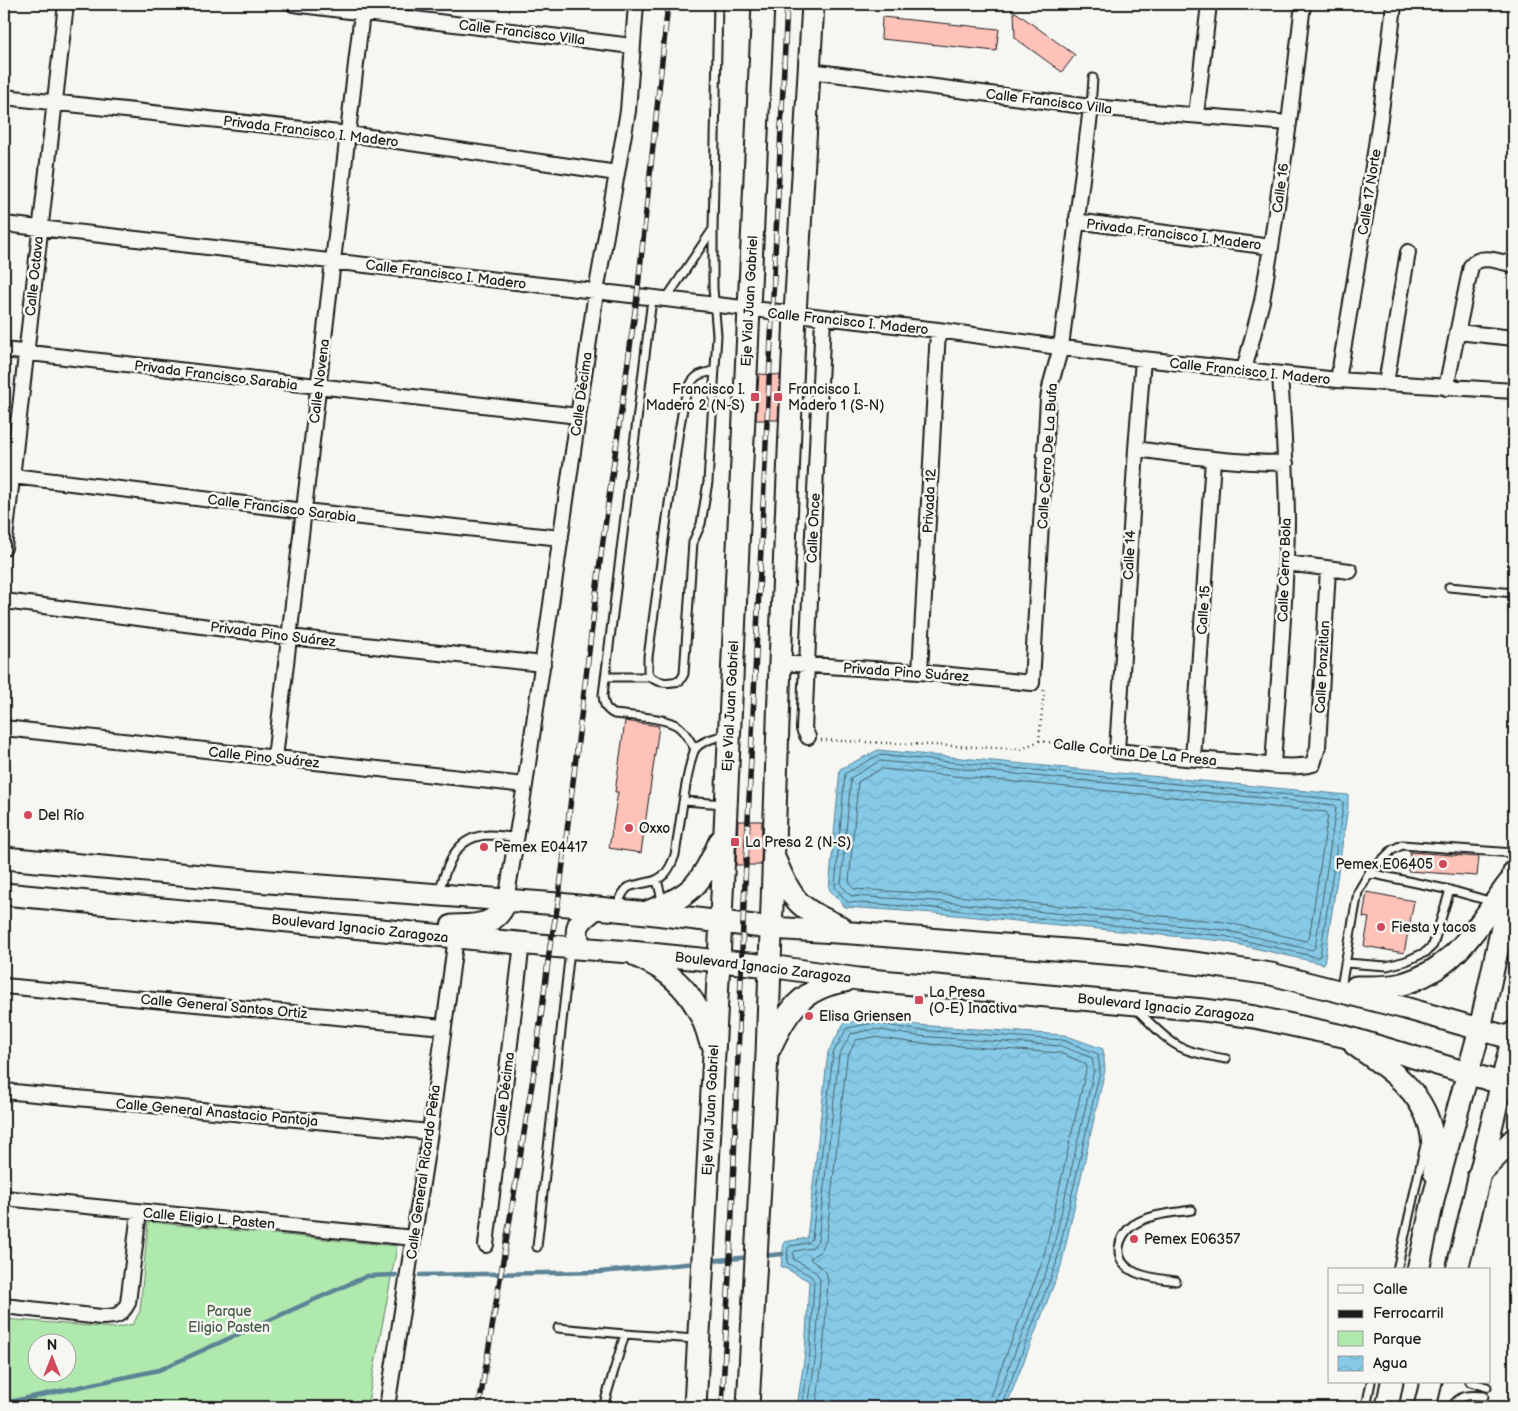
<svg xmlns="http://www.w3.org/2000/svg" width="1518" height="1411" font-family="'Balsamiq Sans',sans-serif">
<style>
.park{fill:#afe9ad;stroke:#668264;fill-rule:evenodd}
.water{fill:url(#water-waves);stroke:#5c8496}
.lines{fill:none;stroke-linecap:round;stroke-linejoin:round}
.shore{stroke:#46626d;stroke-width:1}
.stream{stroke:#5c8496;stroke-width:4.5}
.building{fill:#fec2b9;stroke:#1c1c1c}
.service-casing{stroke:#1c1c1c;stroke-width:11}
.minor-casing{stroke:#1c1c1c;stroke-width:18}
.primary-casing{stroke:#1c1c1c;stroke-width:25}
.path{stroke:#1c1c1c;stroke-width:2.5;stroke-dasharray:1 4;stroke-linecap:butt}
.service{stroke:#f6f6f2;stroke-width:7}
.minor{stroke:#f6f6f2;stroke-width:14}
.primary{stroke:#f6f6f2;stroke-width:21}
.rail-casing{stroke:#1c1c1c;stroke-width:5.5}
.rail{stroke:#f6f6f2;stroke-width:4;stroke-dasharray:11;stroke-linecap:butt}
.poi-dot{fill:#d1495b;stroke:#f6f6f2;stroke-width:2}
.labels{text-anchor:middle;stroke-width:5;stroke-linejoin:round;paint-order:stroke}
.street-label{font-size:14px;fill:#1c1c1c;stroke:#f6f6f2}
.poi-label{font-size:14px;fill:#1c1c1c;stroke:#f6f6f2;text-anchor:start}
.park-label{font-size:14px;fill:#485a48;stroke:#f6f6f2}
</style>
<defs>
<pattern id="water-waves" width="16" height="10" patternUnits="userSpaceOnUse" patternTransform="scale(1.25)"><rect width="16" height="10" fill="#86cae7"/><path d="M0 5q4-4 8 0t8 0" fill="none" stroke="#73adc6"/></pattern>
</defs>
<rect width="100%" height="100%" fill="#f6f6f2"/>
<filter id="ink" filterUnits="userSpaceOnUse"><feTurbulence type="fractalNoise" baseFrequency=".02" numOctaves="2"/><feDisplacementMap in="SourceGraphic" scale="10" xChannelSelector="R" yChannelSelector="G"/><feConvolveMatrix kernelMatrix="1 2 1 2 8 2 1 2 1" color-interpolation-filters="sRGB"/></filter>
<g filter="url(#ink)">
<!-- park -->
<path class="park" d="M 148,1222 L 397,1246 L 367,1407 L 4,1407 L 4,1319 L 115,1328 L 133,1324 L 140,1311 ZM 38,1344 L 68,1344 L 68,1374 L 38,1374 Z"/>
<!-- water -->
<path class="water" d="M 878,750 L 1348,795 L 1348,807 L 1324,964 L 1223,941 L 934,913 L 845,907 L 829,889 L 840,769 Z
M 873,1018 L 917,1025 L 1064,1035 L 1103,1049 L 1105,1070 L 1061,1266 L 1006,1407 L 797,1407 L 805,1353 L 809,1281 L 781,1266 L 784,1242 L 807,1238 L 828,1052 L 844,1023 Z"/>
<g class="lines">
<!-- shore -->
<path class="shore" d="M 879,755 L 1341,800 L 1343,802 L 1343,807 L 1320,956 L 1317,957 L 1224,936 L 935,908 L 847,902 L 835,887 L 845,774 Z
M 880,761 L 1335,805 L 1336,808 L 1315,948 L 1312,950 L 1224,930 L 935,901 L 851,896 L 841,885 L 851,778 Z
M 882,769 L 1326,812 L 1328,815 L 1309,939 L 1306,941 L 1225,922 L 936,894 L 854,889 L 849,882 L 858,782 Z
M 802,1407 L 810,1354 L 814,1281 L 811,1276 L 787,1263 L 788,1248 L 790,1246 L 808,1243 L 812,1239 L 833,1053 L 847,1028 L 874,1023 L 917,1030 L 1063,1040 L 1098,1054 L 1100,1071 L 1056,1264 L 1001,1407
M 808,1407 L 816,1354 L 820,1280 C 817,1269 804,1265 794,1260 L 793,1253 L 795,1251 L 812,1248 L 818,1240 L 839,1055 L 851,1034 L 874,1029 L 917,1036 L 1061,1046 L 1092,1058 L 1094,1070 L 1050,1262 L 996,1401 L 995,1407
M 816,1407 L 823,1355 L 828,1280 L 826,1272 L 822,1268 L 811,1260 L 810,1258 L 821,1251 L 826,1240 L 847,1058 L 856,1040 L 874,1037 L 916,1043 L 1060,1053 L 1086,1064 L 1086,1070 L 1043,1260 L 989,1399 L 988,1407"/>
<!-- stream -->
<path class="stream" d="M 763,1256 L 782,1254
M 708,1261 L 750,1257
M 420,1275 L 600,1272 L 696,1263
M 4,1403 L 159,1370 L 367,1276 L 396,1275"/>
</g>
<!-- building -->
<path class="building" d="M 1014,11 L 1075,55 L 1062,72 L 1015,38 Z
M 882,17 L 999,29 L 996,51 L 881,39 Z
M 759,374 L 780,375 L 778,420 L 756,420 Z
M 625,721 L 659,726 L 641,853 L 609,848 L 618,792 L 615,792 Z
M 738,821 L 762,821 L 761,865 L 736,865 Z
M 1410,852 L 1479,857 L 1477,876 L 1408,871 Z
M 1367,892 L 1414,901 L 1404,953 L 1364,946 L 1369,918 L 1363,917 Z"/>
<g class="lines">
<defs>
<path id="service" d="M 1091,107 L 1093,78
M 652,299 L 603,695 C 604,705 605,709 614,714 C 630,716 666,717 679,727 C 686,733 690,741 695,749
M 666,299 L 713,229
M 715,370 C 710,372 704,373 699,375 C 684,383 683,414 679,430 L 648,657 L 648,671 L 650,677 C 661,684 668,683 680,681 L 684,674 L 693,542 L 701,524 L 708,482 L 717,335 L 713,288 L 713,229 L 718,4
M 1449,587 L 1514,593
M 605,677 L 650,677
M 684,801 L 724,804
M 1369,873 L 1450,890
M 657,880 L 663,903
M 439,891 C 448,864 455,836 489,835 C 498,835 508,837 517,837
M 617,907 C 620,900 622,891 629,887 C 634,885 640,884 645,883 C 663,880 669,872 675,855 C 678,838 688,757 696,748 C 704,739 717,738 728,734
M 1345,963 L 1387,966 L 1406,961 L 1426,952 L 1433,945 L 1450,890 L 1493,902
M 1341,987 L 1358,892 L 1369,873 L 1392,850 L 1402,845 L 1514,853
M 1136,1009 C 1150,1022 1163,1038 1180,1047 C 1194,1054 1211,1056 1226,1059
M 537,1247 L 570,950
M 1397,1270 L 1425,1145
M 1176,1281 C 1156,1278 1117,1276 1119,1248 C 1120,1239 1125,1231 1133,1225 C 1149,1214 1173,1213 1192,1210
M 558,1328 L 625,1334 L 695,1339
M 1470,1382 L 1487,1387
M 603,1407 L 625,1334
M 1366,1407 L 1371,1382
M 1452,1407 C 1459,1394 1471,1395 1484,1396"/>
<path id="minor" d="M 293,4 L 632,46
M 810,71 L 1091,107 L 1289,123
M 4,97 L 349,134 L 617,173
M 1196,115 L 1209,4
M 1076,221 L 1271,247
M 4,224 L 938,330 L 1143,359 L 1338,380 L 1514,391
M 1457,332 L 1514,338
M 4,350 L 578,416
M 1143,359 L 1136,449 L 1117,751 C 1161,756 1204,760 1248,763 C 1269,765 1293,769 1313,764 L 1318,747 L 1328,569
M 1244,370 L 1262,301 L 1271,247 L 1289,123 L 1303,4
M 1338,380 C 1359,255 1381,130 1394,4
M 1386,383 L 1408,252
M 1446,388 L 1471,266 C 1480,253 1501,262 1514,265
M 1136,449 C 1187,456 1234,463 1286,463
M 4,475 L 304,511 L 561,538
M 4,548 L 66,4
M 1286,563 L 1350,571
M 4,601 L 289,637 L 543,664
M 780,663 L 920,672 L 1032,683 L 1048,399 L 1051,383 L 1061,347 L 1091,107
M 920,672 L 938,330
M 4,728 L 525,785
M 808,737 L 804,729 L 823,318
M 275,758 L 363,4
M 1193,759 L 1213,460
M 1273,765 C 1278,685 1286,603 1287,522 C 1287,473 1283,424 1280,374
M 506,901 L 525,785 L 596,292 L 628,111 L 636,4
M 4,986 L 443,1027
M 4,1091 L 430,1132
M 4,1198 L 414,1238
M 486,1245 L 522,943
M 4,1306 L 101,1317 C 116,1317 121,1316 128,1303 L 139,1212
M 387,1407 L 430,1132 L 456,937"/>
<path id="primary" d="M 4,858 L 256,881 L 558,904 L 647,913 L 771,928 L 852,933 L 1130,955 L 1209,965 L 1271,974 L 1405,1008 L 1514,1039
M 776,862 C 793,904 800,908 841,927
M 4,894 L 550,946 L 630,952 L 770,966 L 858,979 L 1204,1010 L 1255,1017 L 1343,1036 L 1514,1087
M 647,912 C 693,895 700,885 720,841
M 452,926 C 477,925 496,927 506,901
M 581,948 C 572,926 579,921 596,908
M 637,956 C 646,961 656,965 664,971 C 688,988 703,1014 710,1041
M 1356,987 C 1371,987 1387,988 1402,984 C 1457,969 1477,925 1509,883
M 1355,1045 C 1385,1066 1420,1088 1430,1126 C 1434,1141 1434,1157 1434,1172
M 770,1048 C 787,1011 802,988 845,981
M 1479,1174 L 1514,1139
M 1418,1270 L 1434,1196 L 1480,1029 L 1514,872
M 1457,1270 L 1514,1032
M 695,1407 L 719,961 L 763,4
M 748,1407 L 767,1055 L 780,663 L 795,314 L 813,4
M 1387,1407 L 1392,1382
M 1425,1407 L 1431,1382"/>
</defs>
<!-- service casing -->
<use href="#service" class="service-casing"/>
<!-- minor casing -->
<use href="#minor" class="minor-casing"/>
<!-- primary casing -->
<use href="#primary" class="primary-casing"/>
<!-- path -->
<path class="path" d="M 821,740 L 1021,749 L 1039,741 L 1104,749
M 1039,741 L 1044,690"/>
<!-- service -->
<use href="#service" class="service"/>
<!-- minor -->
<use href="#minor" class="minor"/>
<!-- primary -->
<use href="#primary" class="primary"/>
<defs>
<path id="rail" d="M 479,1407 L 534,1072 L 550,946 L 558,904 L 600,562 L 637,297 L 668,4
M 722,1407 L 731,1238 L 743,925 L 787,4"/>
</defs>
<!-- rail casing -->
<use href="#rail" class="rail-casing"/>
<!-- rail -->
<use href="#rail" class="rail"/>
</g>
</g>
<!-- markers -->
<g class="poi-dot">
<rect x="750" y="392" width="10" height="10" rx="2.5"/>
<rect x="773" y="392" width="10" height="10" rx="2.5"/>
<circle cx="28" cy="815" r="5"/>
<circle cx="629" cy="828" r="5"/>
<rect x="730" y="837" width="10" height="10" rx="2.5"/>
<circle cx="484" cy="847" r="5"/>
<circle cx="1443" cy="864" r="5"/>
<circle cx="1381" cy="927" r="5"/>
<rect x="914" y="995" width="10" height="10" rx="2.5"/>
<circle cx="809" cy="1016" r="5"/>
<circle cx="1134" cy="1239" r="5"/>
</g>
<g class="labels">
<!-- street labels -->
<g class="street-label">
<text transform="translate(522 32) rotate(7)" y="5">Calle Francisco Villa</text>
<text transform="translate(1049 101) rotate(7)" y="5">Calle Francisco Villa</text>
<text transform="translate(311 131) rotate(7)" y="5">Privada Francisco I. Madero</text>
<text transform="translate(1280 188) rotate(-82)" y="5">Calle 16</text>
<text transform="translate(1369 192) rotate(-81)" y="5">Calle 17 Norte</text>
<text transform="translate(1174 234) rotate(7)" y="5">Privada Francisco I. Madero</text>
<text transform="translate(446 274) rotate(7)" y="5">Calle Francisco I. Madero</text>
<text transform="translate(34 276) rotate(-84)" y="5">Calle Octava</text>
<text transform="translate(749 301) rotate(-87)" y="5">Eje Vial Juan Gabriel</text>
<text transform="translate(848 321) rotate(6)" y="5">Calle Francisco I. Madero</text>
<text transform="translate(1250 371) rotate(6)" y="5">Calle Francisco I. Madero</text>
<text transform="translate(216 375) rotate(7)" y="5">Privada Francisco Sarabia</text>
<text transform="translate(319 381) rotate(-83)" y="5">Calle Novena</text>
<text transform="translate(581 394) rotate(-82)" y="5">Calle Décima</text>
<text transform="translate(1047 456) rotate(-86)" y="5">Calle Cerro De La Bufa</text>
<text transform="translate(929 501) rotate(-87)" y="5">Privada 12</text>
<text transform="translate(282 508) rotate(7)" y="5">Calle Francisco Sarabia</text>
<text transform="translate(813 528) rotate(-87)" y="5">Calle Once</text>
<text transform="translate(1129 555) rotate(-87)" y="5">Calle 14</text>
<text transform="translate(1284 570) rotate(-88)" y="5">Calle Cerro Bola</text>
<text transform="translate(1203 610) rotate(-86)" y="5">Calle 15</text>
<text transform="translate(273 634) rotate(7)" y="5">Privada Pino Suárez</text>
<text transform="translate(1322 667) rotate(-87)" y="5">Calle Ponzitlan</text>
<text transform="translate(906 672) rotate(4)" y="5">Privada Pino Suárez</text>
<text transform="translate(730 706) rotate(-87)" y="5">Eje Vial Juan Gabriel</text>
<text transform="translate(1135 752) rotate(6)" y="5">Calle Cortina De La Presa</text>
<text transform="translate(264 757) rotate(6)" y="5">Calle Pino Suárez</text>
<text transform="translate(360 928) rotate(6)" y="5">Boulevard Ignacio Zaragoza</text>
<text transform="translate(763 967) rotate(7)" y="5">Boulevard Ignacio Zaragoza</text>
<text transform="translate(224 1006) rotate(5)" y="5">Calle General Santos Ortiz</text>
<text transform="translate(1166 1007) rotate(6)" y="5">Boulevard Ignacio Zaragoza</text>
<text transform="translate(504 1094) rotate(-83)" y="5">Calle Décima</text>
<text transform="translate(710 1110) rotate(-87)" y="5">Eje Vial Juan Gabriel</text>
<text transform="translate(217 1112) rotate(5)" y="5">Calle General Anastacio Pantoja</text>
<text transform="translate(423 1172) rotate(-82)" y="5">Calle General Ricardo Peña</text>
<text transform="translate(209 1218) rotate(5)" y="5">Calle Eligio L. Pasten</text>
</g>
<!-- poi labels -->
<g class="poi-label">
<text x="745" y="394" text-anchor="end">Francisco I.<tspan x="745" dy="16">Madero 2 (N-S)</tspan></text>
<text x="788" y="394">Francisco I.<tspan x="788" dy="16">Madero 1 (S-N)</tspan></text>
<text x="38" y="820">Del Río</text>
<text x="639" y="833">Oxxo</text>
<text x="745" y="847">La Presa 2 (N-S)</text>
<text x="494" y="852">Pemex E04417</text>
<text x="1433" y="869" text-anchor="end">Pemex E06405</text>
<text x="1391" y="932">Fiesta y tacos</text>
<text x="929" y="997">La Presa<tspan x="929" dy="16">(O-E) Inactiva</tspan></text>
<text x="819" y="1021">Elisa Griensen</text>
<text x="1144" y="1244">Pemex E06357</text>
</g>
<!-- park labels -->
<g class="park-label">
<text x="229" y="1316">Parque<tspan x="229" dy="16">Eligio Pasten</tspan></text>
</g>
</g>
<!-- margin -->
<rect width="1518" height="1411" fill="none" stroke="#f6f6f2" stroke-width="20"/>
<rect x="10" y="10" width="1498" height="1391" fill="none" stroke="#1c1c1c" stroke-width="2" filter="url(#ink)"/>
<!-- legend -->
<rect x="1328" y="1268" width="162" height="115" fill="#f6f6f2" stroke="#9f9f9c"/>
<rect x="1338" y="1285" width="25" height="8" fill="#f6f6f2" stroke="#9f9f9c"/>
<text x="1373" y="1294" font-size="15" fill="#1c1c1c">Calle</text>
<rect x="1338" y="1310" width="25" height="8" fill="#1c1c1c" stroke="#9f9f9c"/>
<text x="1373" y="1318" font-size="15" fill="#1c1c1c">Ferrocarril</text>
<rect x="1338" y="1331" width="25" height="15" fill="#afe9ad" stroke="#9f9f9c"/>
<text x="1373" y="1344" font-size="15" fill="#1c1c1c">Parque</text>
<rect x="1338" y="1356" width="25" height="15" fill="url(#water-waves)" stroke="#9f9f9c"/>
<text x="1373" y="1368" font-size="15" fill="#1c1c1c">Agua</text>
<!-- north arrow -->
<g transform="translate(52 1358)"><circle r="24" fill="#f6f6f2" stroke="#9f9f9c"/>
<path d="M0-4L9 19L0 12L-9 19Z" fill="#d1495b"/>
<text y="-8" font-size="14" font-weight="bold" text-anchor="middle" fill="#1c1c1c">N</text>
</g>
</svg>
